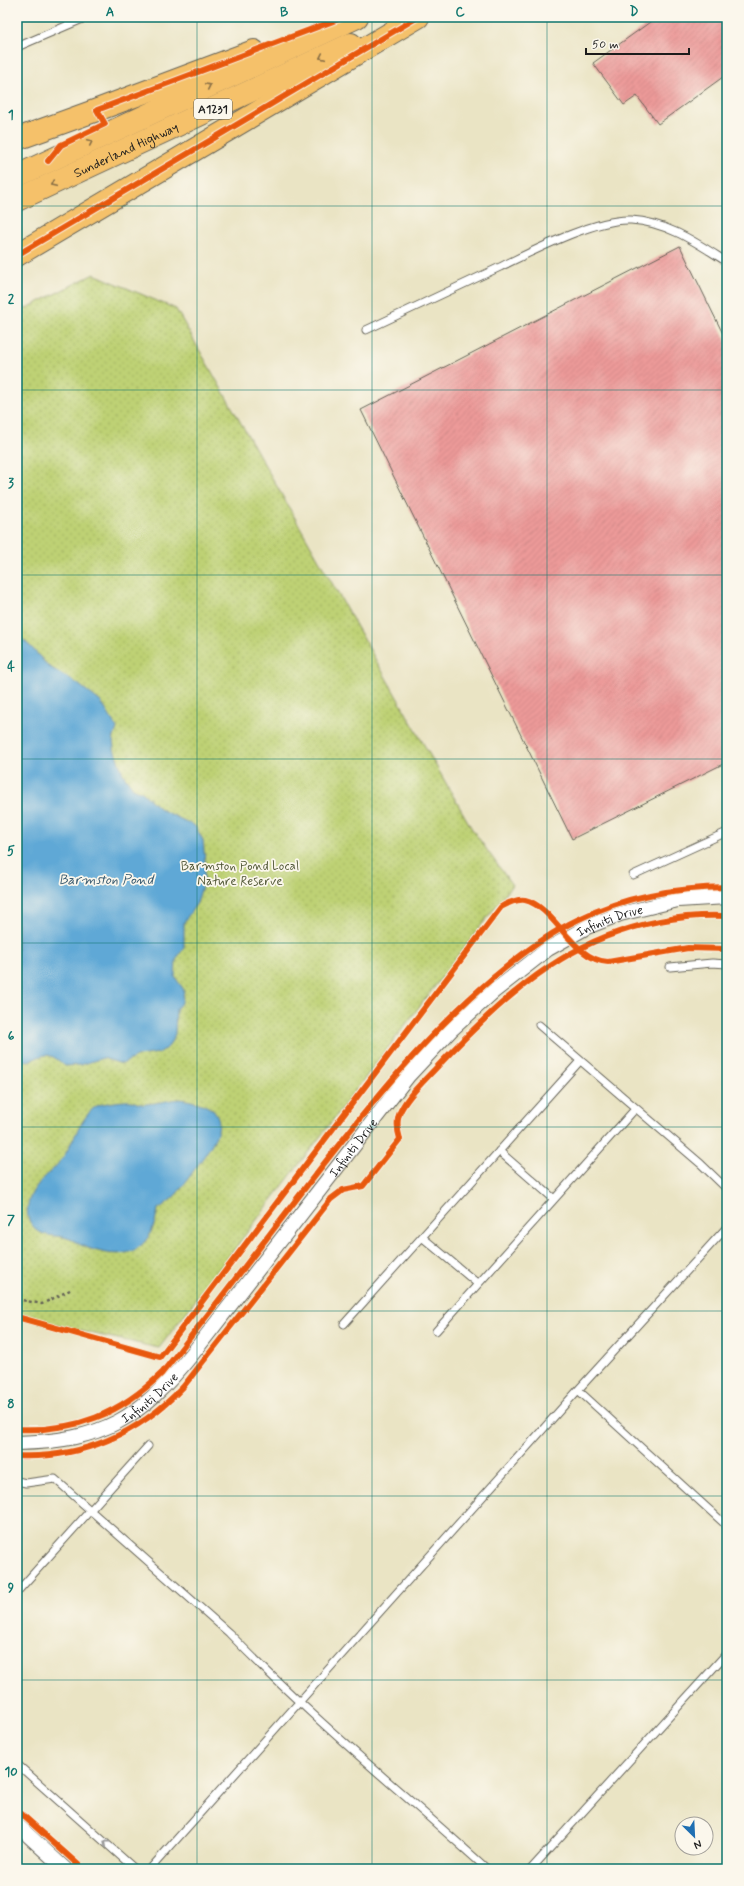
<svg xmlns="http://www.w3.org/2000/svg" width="744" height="1886" font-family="Mynerve,sans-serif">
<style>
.park{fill:url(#park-dots);stroke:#6d7648}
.water{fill:#5ea8d6;stroke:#3d6279}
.building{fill:url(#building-hatch)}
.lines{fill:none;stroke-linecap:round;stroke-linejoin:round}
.lane-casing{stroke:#646257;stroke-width:9}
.street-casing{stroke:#646257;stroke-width:16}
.highway-casing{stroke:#646257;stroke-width:24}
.path{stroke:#646257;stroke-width:2.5;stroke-dasharray:3 3;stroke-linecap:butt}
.lane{stroke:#fff;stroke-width:7}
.street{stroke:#fff;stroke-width:14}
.highway{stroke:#f5c16b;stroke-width:22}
.cycleway-casing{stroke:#fbf7ec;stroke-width:8}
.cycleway{stroke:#e8590c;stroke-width:6}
.oneway{stroke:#886e44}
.oneway2{stroke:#999}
.grid{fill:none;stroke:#0f766e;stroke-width:1;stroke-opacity:0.55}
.labels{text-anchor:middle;stroke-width:3.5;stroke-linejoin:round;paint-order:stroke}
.shield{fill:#fbf7ec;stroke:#5f5e5a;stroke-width:1}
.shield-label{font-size:12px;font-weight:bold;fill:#1c1c1c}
.street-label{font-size:13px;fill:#1c1c1c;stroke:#fbf7ec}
.park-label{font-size:13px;fill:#555b3b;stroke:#fbf7ec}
.water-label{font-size:14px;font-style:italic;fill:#3a5b70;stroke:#fbf7ec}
.neatline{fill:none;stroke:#0f766e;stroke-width:1.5}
.grid-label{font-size:13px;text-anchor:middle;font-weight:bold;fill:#0f766e}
</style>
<defs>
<pattern id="park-dots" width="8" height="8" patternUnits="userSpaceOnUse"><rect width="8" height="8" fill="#bed174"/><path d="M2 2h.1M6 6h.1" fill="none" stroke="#a3b364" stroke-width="1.8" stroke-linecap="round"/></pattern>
<pattern id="building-hatch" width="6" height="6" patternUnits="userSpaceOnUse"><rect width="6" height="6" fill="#ec9a99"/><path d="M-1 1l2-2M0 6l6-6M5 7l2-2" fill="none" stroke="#ca8483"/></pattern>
</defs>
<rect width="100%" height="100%" fill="#fbf7ec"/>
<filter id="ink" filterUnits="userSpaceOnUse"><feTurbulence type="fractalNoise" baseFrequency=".025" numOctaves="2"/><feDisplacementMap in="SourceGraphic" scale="8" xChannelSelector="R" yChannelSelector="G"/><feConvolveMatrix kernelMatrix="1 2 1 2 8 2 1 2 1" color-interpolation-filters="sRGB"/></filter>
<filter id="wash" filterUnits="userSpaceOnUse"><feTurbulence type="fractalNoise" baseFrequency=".012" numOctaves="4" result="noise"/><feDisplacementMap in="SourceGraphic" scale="16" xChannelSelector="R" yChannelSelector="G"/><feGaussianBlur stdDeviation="0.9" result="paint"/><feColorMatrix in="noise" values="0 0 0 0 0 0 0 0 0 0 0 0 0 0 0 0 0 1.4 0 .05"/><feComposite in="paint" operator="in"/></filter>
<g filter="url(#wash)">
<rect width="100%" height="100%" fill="#eae4c4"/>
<!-- park -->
<path class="park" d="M 94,274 L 176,309 L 472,829 L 512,885 L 159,1348 L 17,1317 L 17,313 Z"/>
<!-- water -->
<path class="water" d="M 17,634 L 32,648 L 48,666 L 78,684 L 101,702 L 117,728 L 113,740 L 114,749 L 123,774 L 133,788 L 142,792 L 160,809 L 195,826 L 203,840 L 205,862 L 204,879 L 197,903 L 184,922 L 184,947 L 176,960 L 175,977 L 184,990 L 182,1002 L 176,1009 L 175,1034 L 169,1046 L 159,1053 L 138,1056 L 122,1064 L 103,1058 L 80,1065 L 65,1066 C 40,1042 40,1066 17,1060 Z
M 180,1099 C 236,1107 222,1132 197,1166 C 183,1185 179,1196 158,1209 C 150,1255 123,1262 83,1246 C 78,1244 74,1240 70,1239 C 54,1233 41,1240 30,1222 C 25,1214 28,1201 32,1193 C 40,1179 53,1171 62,1159 C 72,1146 83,1111 99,1105 C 105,1103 127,1100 132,1101 C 137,1103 141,1105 147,1104 C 158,1103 169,1100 180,1099 Z"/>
<g id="blocks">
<!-- building -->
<path class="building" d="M 657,17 L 727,17 L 727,74 L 658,124 L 637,96 L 624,105 L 593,63 Z
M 680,246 L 727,342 L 727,762 L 572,839 L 361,410 Z"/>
</g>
</g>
<g filter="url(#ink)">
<use href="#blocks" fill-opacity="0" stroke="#646257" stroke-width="1"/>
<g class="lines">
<defs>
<path id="lane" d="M 17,47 L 87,17
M 366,330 C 411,309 455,288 500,267 C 533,251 596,218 631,220 C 667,222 697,243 727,262
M 633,875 L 727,832
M 670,967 L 712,963 L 727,964
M 539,1025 L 701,1164 L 727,1189
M 499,1151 L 554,1199
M 422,1237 L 478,1284
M 344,1324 L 580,1061
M 436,1331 L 636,1108
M 578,1390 L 727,1526
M 17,1481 L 26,1483 L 55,1479 L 229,1633 C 310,1717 401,1791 487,1869
M 17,1592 L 148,1446
M 17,1764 L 135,1869
M 150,1869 L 578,1390 L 727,1227
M 531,1869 L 727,1653"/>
<g id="street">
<path id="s1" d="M 17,1443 C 103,1441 140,1419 193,1353 L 408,1076 L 452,1029 L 493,992 L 548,949 L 587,927 L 620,914 L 678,900 L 727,897"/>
<path d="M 17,1825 L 65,1869"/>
</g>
<g id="highway">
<path d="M 17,139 L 97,110 L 254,51"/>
<path d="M 17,176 L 357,17"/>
<path id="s2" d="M 17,200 L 351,44"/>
<path d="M 17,255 L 418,17"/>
</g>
</defs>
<!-- lane casing -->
<use href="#lane" class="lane-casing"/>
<!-- street casing -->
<use href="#street" class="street-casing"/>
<!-- highway casing -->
<use href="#highway" class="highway-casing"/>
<!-- path -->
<path class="path" d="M 17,1299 L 42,1304 L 70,1290"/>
<!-- lane -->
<use href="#lane" class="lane"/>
<!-- street -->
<use href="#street" class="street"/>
<!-- highway -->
<use href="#highway" class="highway"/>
<defs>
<path id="cycleway" d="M 48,161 L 61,145 L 105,124 L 97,110 L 344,17
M 17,255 L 418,17
M 17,1317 L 160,1357 L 501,907 C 508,903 517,899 525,900 C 555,907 572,960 608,962 L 688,948 L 727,949
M 17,1429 C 76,1432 120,1414 162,1373 C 213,1309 262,1244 312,1179 C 368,1107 424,1036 494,977 C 520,955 546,935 577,920 C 625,896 674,888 727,887
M 17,1456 C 81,1459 139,1434 183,1387 L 331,1199 L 343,1190 L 363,1186 L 400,1139 C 397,1129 396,1119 401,1110 C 409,1094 424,1081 436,1068 C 484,1017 539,963 605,937 C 643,922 686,914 727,916
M 17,1810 L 83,1869"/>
</defs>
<!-- cycleway casing -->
<use href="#cycleway" class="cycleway-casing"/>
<!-- cycleway -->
<use href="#cycleway" class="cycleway"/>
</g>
<!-- one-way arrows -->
<defs><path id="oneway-chevron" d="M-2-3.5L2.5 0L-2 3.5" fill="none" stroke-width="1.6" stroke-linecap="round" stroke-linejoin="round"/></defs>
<g class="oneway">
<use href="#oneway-chevron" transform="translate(322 57) rotate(155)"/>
<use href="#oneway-chevron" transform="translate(208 86) rotate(-25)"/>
<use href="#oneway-chevron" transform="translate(90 142) rotate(-25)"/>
<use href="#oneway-chevron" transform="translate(53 184) rotate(155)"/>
</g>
<use class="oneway2" href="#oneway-chevron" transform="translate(106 1843) rotate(-139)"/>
</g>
<!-- grid -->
<path class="grid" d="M 197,17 L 197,1869M 372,17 L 372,1869M 547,17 L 547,1869M 17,206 L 727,206M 17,390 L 727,390M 17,575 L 727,575M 17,759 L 727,759M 17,943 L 727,943M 17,1127 L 727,1127M 17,1311 L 727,1311M 17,1496 L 727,1496M 17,1680 L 727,1680"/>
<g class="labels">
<!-- shield labels -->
<rect class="shield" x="194" y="99" width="38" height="20" rx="3"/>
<g class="shield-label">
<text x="213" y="113">A1231</text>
</g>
<!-- street labels -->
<g class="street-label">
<text dy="5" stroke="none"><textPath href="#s2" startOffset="120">Sunderland Highway</textPath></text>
<text dy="5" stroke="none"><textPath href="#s1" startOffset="815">Infiniti Drive</textPath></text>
<text dy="5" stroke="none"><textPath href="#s1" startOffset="467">Infiniti Drive</textPath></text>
<text dy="5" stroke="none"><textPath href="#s1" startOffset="144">Infiniti Drive</textPath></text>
</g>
<!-- park labels -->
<g class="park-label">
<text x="240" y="870">Barmston Pond Local<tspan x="240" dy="15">Nature Reserve</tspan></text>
</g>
<!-- water labels -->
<g class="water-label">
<text x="106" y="884">Barmston Pond</text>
</g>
</g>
<!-- margin -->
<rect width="744" height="1886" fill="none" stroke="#fbf7ec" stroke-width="44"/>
<!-- north arrow -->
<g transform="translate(694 1836) rotate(156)"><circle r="19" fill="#fbf7ec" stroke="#a29f99"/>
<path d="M0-3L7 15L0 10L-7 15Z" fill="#1f6fb2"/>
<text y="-6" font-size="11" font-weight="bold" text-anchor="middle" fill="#1c1c1c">N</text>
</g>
<!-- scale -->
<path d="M586 48v6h103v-6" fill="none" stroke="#1c1c1c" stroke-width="2"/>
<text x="592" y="48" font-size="12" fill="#1c1c1c" stroke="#fbf7ec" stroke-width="3" paint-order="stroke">50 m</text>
<rect x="22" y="22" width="700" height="1842" class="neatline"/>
<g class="grid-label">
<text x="110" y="16">A</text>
<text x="284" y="16">B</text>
<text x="460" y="16">C</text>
<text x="634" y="16">D</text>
<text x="11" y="119">1</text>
<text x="11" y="303">2</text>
<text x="11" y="487">3</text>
<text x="11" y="671">4</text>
<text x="11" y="855">5</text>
<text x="11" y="1040">6</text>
<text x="11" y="1224">7</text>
<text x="11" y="1408">8</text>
<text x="11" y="1592">9</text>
<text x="11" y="1776">10</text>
</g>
</svg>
